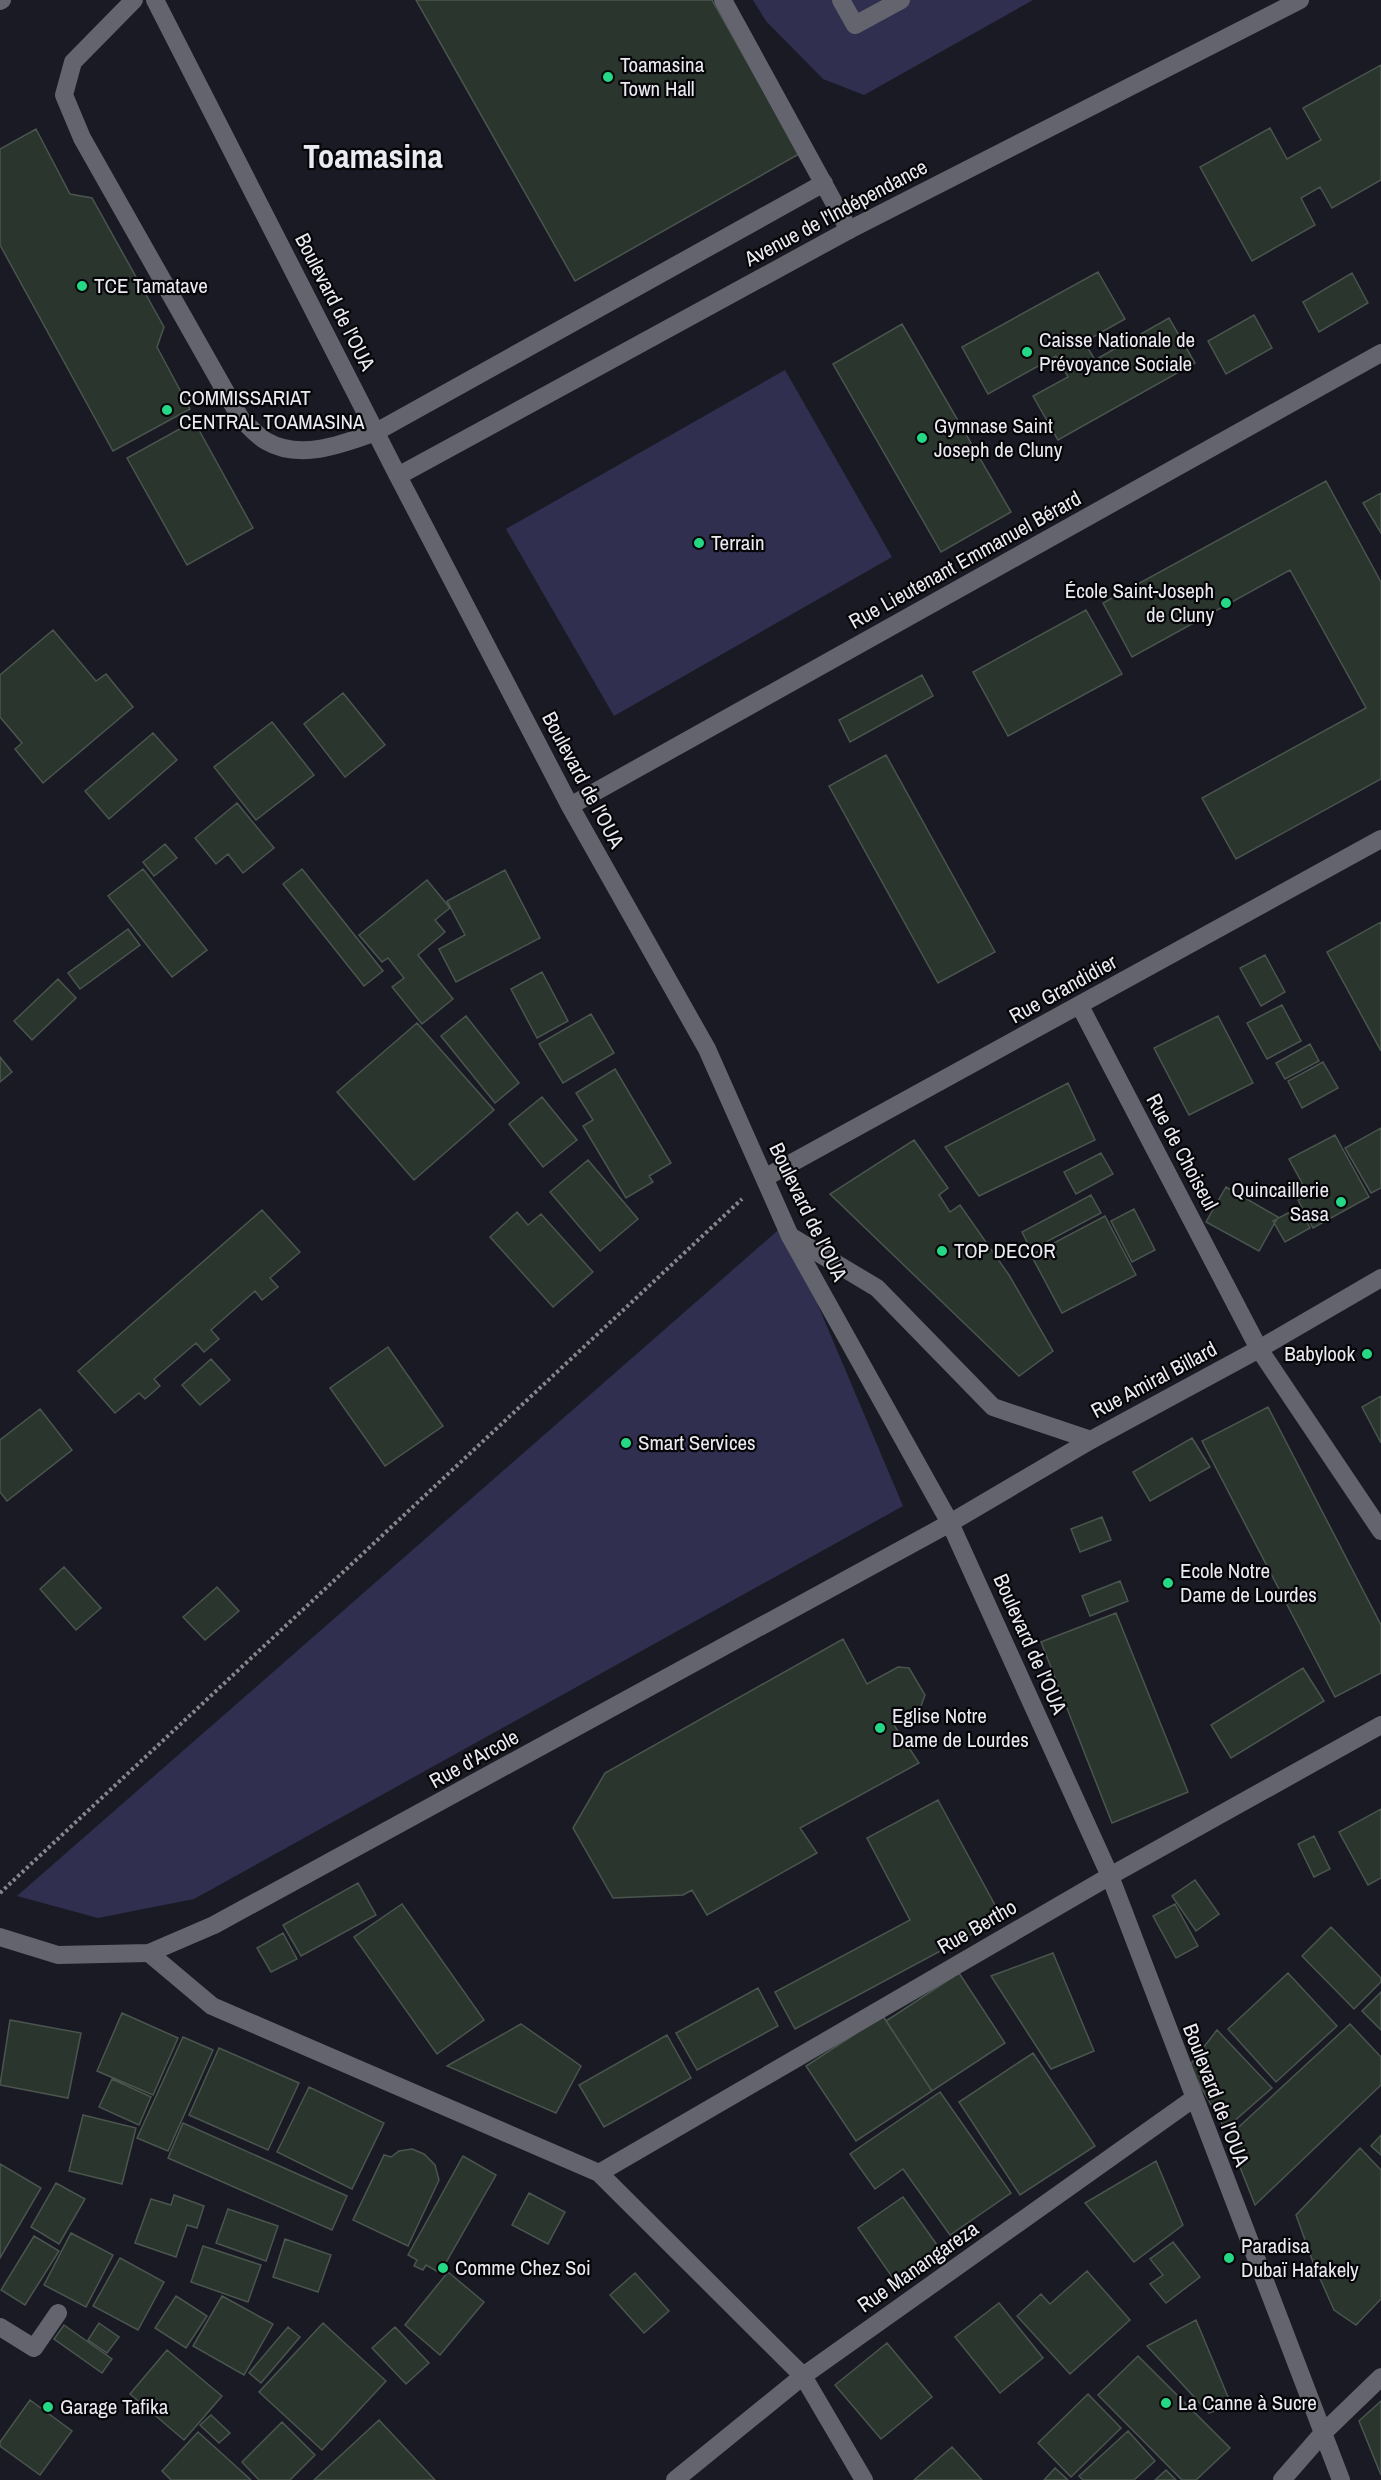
<svg xmlns="http://www.w3.org/2000/svg" width="1381" height="2480" font-family="'Archivo Narrow',sans-serif">
<style>
.green{fill:#312f4f}
.building{fill:#2a352e;stroke:#4a554e;stroke-width:1.5}
.lines{fill:none;stroke-linecap:round;stroke-linejoin:round}
.path{stroke:#86868f;stroke-width:4;stroke-dasharray:3 3;stroke-linecap:butt}
.lane{stroke:#64646f;stroke-width:18}
.street{stroke:#64646f;stroke-width:18}
.secondary{stroke:#64646f;stroke-width:18}
.poi-dot{fill:#25d886;stroke:#060609;stroke-width:2}
.labels{text-anchor:middle;stroke-width:4.5;stroke-linejoin:round;paint-order:stroke}
.poi-label{font-size:21px;fill:#eaeaf1;stroke:#060609;text-anchor:start}
.street-label{font-size:21px;fill:#eaeaf1;stroke:#060609}
.town-label{font-size:33px;font-weight:bold;fill:#eaeaf1;stroke:#060609}
</style>
<rect width="100%" height="100%" fill="#1a1a24"/>
<!-- green -->
<path class="green" d="M 753,0 L 1033,0 L 864,95 L 823,79 L 766,21 Z
M 785,370 L 892,557 L 614,716 L 506,529 Z
M 784,1225 L 903,1506 L 194,1899 L 98,1918 L 17,1896 Z"/>
<!-- building -->
<path class="building" d="M 416,0 L 712,0 L 799,154 L 575,281 Z
M 1381,65 L 1381,180 L 1332,208 L 1320,187 L 1301,198 L 1315,225 L 1252,261 L 1200,167 L 1270,128 L 1287,159 L 1321,140 L 1303,108 Z
M 36,129 L 70,194 L 92,198 L 164,327 L 157,347 L 190,409 L 113,451 L 0,245 L 0,149 Z
M 1098,272 L 1125,319 L 1084,342 L 1095,360 L 1169,318 L 1195,363 L 1058,440 L 1033,396 L 1068,377 L 1056,356 L 988,394 L 962,347 Z
M 1352,273 L 1368,303 L 1319,332 L 1303,302 Z
M 1254,315 L 1272,348 L 1226,374 L 1208,341 Z
M 902,324 L 1011,512 L 941,552 L 833,364 Z
M 194,421 L 253,528 L 187,565 L 127,458 Z
M 1326,481 L 1381,582 L 1381,779 L 1236,859 L 1202,798 L 1366,708 L 1290,570 L 1132,657 L 1103,603 Z
M 1381,493 L 1381,533 L 1363,503 Z
M 1086,610 L 1122,674 L 1008,736 L 973,672 Z
M 53,630 L 96,681 L 106,674 L 133,707 L 43,783 L 15,749 L 22,743 L 0,717 L 0,675 Z
M 922,675 L 933,696 L 850,742 L 839,720 Z
M 343,693 L 385,745 L 345,777 L 304,724 Z
M 272,722 L 314,775 L 256,820 L 214,767 Z
M 153,733 L 177,760 L 109,819 L 85,791 Z
M 886,755 L 995,952 L 938,983 L 829,786 Z
M 237,803 L 274,848 L 243,873 L 228,854 L 216,864 L 195,838 Z
M 165,844 L 177,858 L 154,876 L 143,862 Z
M 143,869 L 207,950 L 172,977 L 108,896 Z
M 302,869 L 383,971 L 364,986 L 283,884 Z
M 505,870 L 540,938 L 456,982 L 439,949 L 465,935 L 447,901 Z
M 427,880 L 450,908 L 435,920 L 445,932 L 418,955 L 453,999 L 422,1024 L 392,987 L 404,978 L 388,958 L 382,962 L 359,935 Z
M 1381,922 L 1381,1051 L 1327,952 Z
M 128,929 L 140,945 L 80,989 L 68,973 Z
M 1265,955 L 1285,992 L 1261,1006 L 1240,968 Z
M 542,972 L 568,1021 L 537,1038 L 511,989 Z
M 58,979 L 76,998 L 32,1040 L 14,1021 Z
M 1282,1005 L 1301,1041 L 1267,1059 L 1247,1023 Z
M 591,1014 L 614,1053 L 563,1083 L 539,1044 Z
M 466,1016 L 519,1083 L 495,1103 L 441,1036 Z
M 1218,1016 L 1253,1083 L 1189,1115 L 1154,1048 Z
M 417,1023 L 494,1110 L 414,1180 L 337,1092 Z
M 1310,1044 L 1319,1061 L 1285,1079 L 1276,1063 Z
M 0,1057 L 12,1072 L 0,1082 Z
M 1323,1062 L 1338,1088 L 1302,1108 L 1288,1081 Z
M 615,1069 L 671,1163 L 649,1176 L 653,1182 L 626,1198 L 583,1126 L 593,1120 L 576,1093 Z
M 1068,1083 L 1095,1140 L 979,1196 L 945,1147 Z
M 542,1097 L 577,1140 L 543,1167 L 509,1124 Z
M 1381,1128 L 1381,1188 L 1371,1193 L 1345,1148 Z
M 1335,1135 L 1369,1197 L 1313,1228 L 1298,1200 L 1308,1194 L 1289,1159 Z
M 914,1140 L 948,1188 L 939,1195 L 950,1212 L 960,1205 L 1009,1275 L 1053,1351 L 1019,1376 L 830,1194 Z
M 1101,1153 L 1113,1174 L 1076,1194 L 1064,1172 Z
M 588,1160 L 638,1219 L 600,1251 L 550,1192 Z
M 1226,1187 L 1278,1217 L 1259,1251 L 1206,1222 Z
M 1091,1195 L 1101,1213 L 1031,1250 L 1022,1232 Z
M 1299,1207 L 1310,1228 L 1285,1242 L 1273,1221 Z
M 1134,1209 L 1155,1250 L 1132,1262 L 1111,1221 Z
M 262,1210 L 300,1252 L 270,1278 L 278,1287 L 262,1300 L 255,1291 L 211,1330 L 219,1339 L 204,1352 L 196,1343 L 154,1379 L 160,1386 L 145,1399 L 139,1393 L 115,1413 L 78,1371 Z
M 517,1212 L 528,1225 L 541,1214 L 593,1272 L 553,1307 L 490,1237 Z
M 1105,1216 L 1136,1275 L 1062,1313 L 1031,1255 Z
M 388,1347 L 443,1426 L 385,1466 L 330,1388 Z
M 211,1359 L 230,1380 L 200,1405 L 182,1385 Z
M 1381,1396 L 1381,1443 L 1362,1407 Z
M 1268,1407 L 1381,1625 L 1381,1673 L 1335,1697 L 1202,1441 Z
M 40,1409 L 72,1450 L 7,1501 L 0,1492 L 0,1440 Z
M 1192,1438 L 1210,1467 L 1150,1501 L 1133,1472 Z
M 1102,1517 L 1111,1540 L 1080,1552 L 1071,1529 Z
M 64,1567 L 101,1608 L 76,1630 L 40,1589 Z
M 1120,1581 L 1128,1601 L 1090,1616 L 1082,1596 Z
M 217,1587 L 239,1611 L 205,1640 L 183,1617 Z
M 1116,1613 L 1188,1792 L 1112,1823 L 1041,1642 Z
M 843,1639 L 867,1684 L 898,1667 L 909,1668 L 925,1695 L 921,1706 L 892,1722 L 919,1763 L 800,1828 L 817,1853 L 707,1915 L 692,1890 L 683,1895 L 613,1898 L 573,1828 L 605,1773 Z
M 1303,1668 L 1324,1701 L 1231,1758 L 1211,1725 Z
M 938,1800 L 1002,1918 L 795,2029 L 775,1992 L 910,1920 L 867,1838 Z
M 1381,1809 L 1381,1878 L 1368,1885 L 1339,1832 Z
M 1314,1836 L 1330,1869 L 1314,1877 L 1298,1844 Z
M 1195,1880 L 1219,1914 L 1196,1931 L 1172,1896 Z
M 358,1883 L 376,1915 L 301,1956 L 283,1925 Z
M 402,1904 L 484,2020 L 437,2054 L 354,1937 Z
M 1175,1904 L 1198,1946 L 1176,1958 L 1153,1916 Z
M 1331,1927 L 1381,1978 L 1381,1982 L 1354,2009 L 1302,1956 Z
M 283,1933 L 297,1959 L 271,1972 L 257,1948 Z
M 1053,1953 L 1094,2051 L 1051,2069 L 991,1976 Z
M 959,1973 L 1005,2043 L 932,2091 L 886,2021 Z
M 1288,1973 L 1337,2026 L 1276,2082 L 1228,2029 Z
M 758,1988 L 778,2026 L 697,2070 L 676,2033 Z
M 1381,1992 L 1381,2030 L 1362,2011 Z
M 122,2013 L 178,2038 L 153,2095 L 97,2071 Z
M 883,2016 L 932,2091 L 856,2141 L 806,2066 Z
M 10,2020 L 81,2033 L 68,2098 L 0,2085 Z
M 521,2024 L 581,2066 L 556,2113 L 447,2066 Z
M 1350,2024 L 1381,2057 L 1381,2085 L 1255,2205 L 1228,2137 Z
M 1217,2030 L 1272,2088 L 1225,2129 L 1189,2066 Z
M 667,2035 L 691,2078 L 604,2127 L 579,2085 Z
M 183,2037 L 213,2050 L 168,2151 L 137,2138 Z
M 219,2048 L 299,2083 L 268,2150 L 189,2115 Z
M 1033,2053 L 1095,2146 L 1020,2195 L 959,2102 Z
M 112,2079 L 151,2097 L 139,2125 L 99,2107 Z
M 309,2087 L 384,2123 L 352,2189 L 277,2152 Z
M 940,2092 L 1011,2193 L 950,2235 L 903,2169 L 875,2189 L 850,2154 Z
M 83,2115 L 136,2128 L 122,2184 L 69,2171 Z
M 183,2123 L 347,2196 L 332,2230 L 168,2158 Z
M 1381,2135 L 1381,2155 L 1371,2146 Z
M 1360,2148 L 1381,2170 L 1381,2299 L 1356,2325 L 1334,2310 L 1314,2265 L 1296,2215 Z
M 412,2149 L 424,2154 L 435,2165 L 439,2180 L 408,2246 L 353,2220 L 384,2155 L 391,2157 L 399,2151 Z
M 463,2156 L 496,2175 L 440,2273 L 426,2265 L 423,2270 L 414,2266 L 417,2260 L 408,2255 Z
M 1156,2161 L 1183,2225 L 1134,2262 L 1085,2203 Z
M 0,2164 L 41,2188 L 0,2258 Z
M 56,2183 L 85,2199 L 59,2244 L 31,2227 Z
M 529,2193 L 565,2212 L 548,2244 L 512,2225 Z
M 174,2195 L 204,2206 L 197,2228 L 187,2225 L 176,2257 L 135,2243 L 151,2199 L 171,2205 Z
M 903,2197 L 940,2249 L 895,2281 L 858,2228 Z
M 228,2209 L 278,2226 L 266,2261 L 216,2243 Z
M 71,2233 L 113,2255 L 86,2307 L 44,2285 Z
M 34,2236 L 59,2251 L 25,2305 L 1,2290 Z
M 285,2239 L 331,2255 L 318,2292 L 273,2277 Z
M 1173,2242 L 1200,2277 L 1166,2303 L 1150,2284 L 1163,2275 L 1150,2259 Z
M 203,2246 L 261,2265 L 248,2302 L 191,2282 Z
M 120,2258 L 164,2282 L 138,2330 L 93,2306 Z
M 1087,2271 L 1130,2320 L 1070,2374 L 1017,2316 L 1041,2294 L 1050,2304 Z
M 448,2272 L 484,2302 L 440,2355 L 405,2325 Z
M 635,2273 L 669,2311 L 644,2333 L 610,2295 Z
M 176,2296 L 207,2316 L 186,2348 L 155,2328 Z
M 222,2296 L 273,2324 L 244,2375 L 193,2346 Z
M 999,2303 L 1043,2358 L 1000,2393 L 955,2337 Z
M 1196,2320 L 1231,2404 L 1209,2413 L 1147,2346 Z
M 99,2323 L 119,2337 L 107,2353 L 88,2340 Z
M 323,2323 L 386,2381 L 322,2450 L 259,2392 Z
M 64,2325 L 112,2359 L 102,2373 L 54,2339 Z
M 288,2327 L 300,2337 L 261,2383 L 249,2373 Z
M 395,2327 L 429,2363 L 406,2384 L 372,2348 Z
M 887,2343 L 932,2397 L 881,2439 L 835,2385 Z
M 167,2350 L 222,2396 L 184,2440 L 130,2394 Z
M 1138,2356 L 1230,2448 L 1196,2480 L 1182,2480 L 1098,2395 Z
M 1088,2394 L 1121,2428 L 1071,2477 L 1038,2443 Z
M 30,2400 L 72,2431 L 40,2475 L 0,2446 L 0,2442 Z
M 1381,2401 L 1381,2475 L 1359,2421 Z
M 211,2415 L 230,2433 L 219,2443 L 200,2425 Z
M 379,2420 L 435,2480 L 314,2480 Z
M 282,2422 L 315,2455 L 290,2480 L 259,2480 L 242,2462 Z
M 1128,2431 L 1155,2461 L 1134,2480 L 1083,2480 L 1079,2476 Z
M 198,2432 L 251,2480 L 171,2480 L 162,2471 Z
M 952,2447 L 982,2480 L 914,2480 Z
M 1055,2468 L 1068,2480 L 1044,2480 Z
M 1166,2470 L 1176,2480 L 1155,2480 Z"/>
<g class="lines">
<!-- path -->
<path class="path" d="M 0,1893 L 742,1199"/>
<!-- lane -->
<path class="lane" d="M 134,0 L 73,62 L 64,95 L 82,138 L 241,419 C 249,426 257,436 266,441 C 300,461 343,444 376,432 L 824,183
M 723,0 L 849,230
M 790,1236 L 877,1288 L 993,1407 L 1091,1440"/>
<!-- street -->
<path class="street" d="M 841,0 L 855,25 L 901,0
M 1080,1006 L 1259,1349 L 1381,1531
M 766,1177 L 1381,839
M 149,1953 L 212,2006 L 599,2173 L 803,2376 L 864,2480
M 599,2173 L 1110,1876 L 1381,1725
M 0,2327 L 34,2348 L 58,2313
M 675,2480 L 803,2376 L 1193,2099"/>
<!-- secondary -->
<path class="secondary" d="M 155,0 L 398,476 L 570,806 L 707,1049 L 790,1236 L 950,1523 L 1110,1876 L 1341,2480
M 0,1 L 2,0
M 398,476 L 849,230 L 1300,0
M 570,806 L 1381,353
M 0,1937 L 58,1955 L 149,1953 L 214,1925 L 950,1523 L 1091,1440 L 1259,1349 L 1381,1278
M 1282,2480 L 1323,2433 L 1381,2377"/>
</g>
<!-- markers -->
<g class="poi-dot">
<circle cx="608" cy="77" r="6"/>
<circle cx="82" cy="286" r="6"/>
<circle cx="1027" cy="352" r="6"/>
<circle cx="167" cy="410" r="6"/>
<circle cx="922" cy="438" r="6"/>
<circle cx="699" cy="543" r="6"/>
<circle cx="1226" cy="603" r="6"/>
<circle cx="1341" cy="1202" r="6"/>
<circle cx="942" cy="1251" r="6"/>
<circle cx="1367" cy="1354" r="6"/>
<circle cx="626" cy="1443" r="6"/>
<circle cx="1168" cy="1583" r="6"/>
<circle cx="880" cy="1728" r="6"/>
<circle cx="1229" cy="2258" r="6"/>
<circle cx="443" cy="2268" r="6"/>
<circle cx="1166" cy="2403" r="6"/>
<circle cx="48" cy="2407" r="6"/>
</g>
<g class="labels">
<!-- poi labels -->
<g class="poi-label">
<text x="620" y="72">Toamasina<tspan x="620" dy="24">Town Hall</tspan></text>
<text x="94" y="293">TCE Tamatave</text>
<text x="1039" y="347">Caisse Nationale de<tspan x="1039" dy="24">Prévoyance Sociale</tspan></text>
<text x="179" y="405">COMMISSARIAT<tspan x="179" dy="24">CENTRAL TOAMASINA</tspan></text>
<text x="934" y="433">Gymnase Saint<tspan x="934" dy="24">Joseph de Cluny</tspan></text>
<text x="711" y="550">Terrain</text>
<text x="1214" y="598" text-anchor="end">École Saint-Joseph<tspan x="1214" dy="24">de Cluny</tspan></text>
<text x="1329" y="1197" text-anchor="end">Quincaillerie<tspan x="1329" dy="24">Sasa</tspan></text>
<text x="954" y="1258">TOP DECOR</text>
<text x="1355" y="1361" text-anchor="end">Babylook</text>
<text x="638" y="1450">Smart Services</text>
<text x="1180" y="1578">Ecole Notre<tspan x="1180" dy="24">Dame de Lourdes</tspan></text>
<text x="892" y="1723">Eglise Notre<tspan x="892" dy="24">Dame de Lourdes</tspan></text>
<text x="1241" y="2253">Paradisa<tspan x="1241" dy="24">Dubaï Hafakely</tspan></text>
<text x="455" y="2275">Comme Chez Soi</text>
<text x="1178" y="2410">La Canne à Sucre</text>
<text x="60" y="2414">Garage Tafika</text>
</g>
<!-- street labels -->
<g class="street-label">
<text transform="translate(836 213) rotate(-28)" y="7">Avenue de l'Indépendance</text>
<text transform="translate(335 302) rotate(63)" y="7">Boulevard de l'OUA</text>
<text transform="translate(965 560) rotate(-29)" y="7">Rue Lieutenant Emmanuel Bérard</text>
<text transform="translate(583 780) rotate(62)" y="7">Boulevard de l'OUA</text>
<text transform="translate(1063 989) rotate(-29)" y="7">Rue Grandidier</text>
<text transform="translate(1182 1152) rotate(62)" y="7">Rue de Choiseul</text>
<text transform="translate(808 1212) rotate(64)" y="7">Boulevard de l'OUA</text>
<text transform="translate(1154 1380) rotate(-28)" y="7">Rue Amiral Billard</text>
<text transform="translate(1030 1644) rotate(66)" y="7">Boulevard de l'OUA</text>
<text transform="translate(474 1759) rotate(-29)" y="7">Rue d'Arcole</text>
<text transform="translate(977 1927) rotate(-30)" y="7">Rue Bertho</text>
<text transform="translate(1216 2095) rotate(69)" y="7">Boulevard de l'OUA</text>
<text transform="translate(918 2267) rotate(-35)" y="7">Rue Manangareza</text>
</g>
<!-- town labels -->
<g class="town-label">
<text x="373" y="168">Toamasina</text>
</g>
</g>
</svg>
